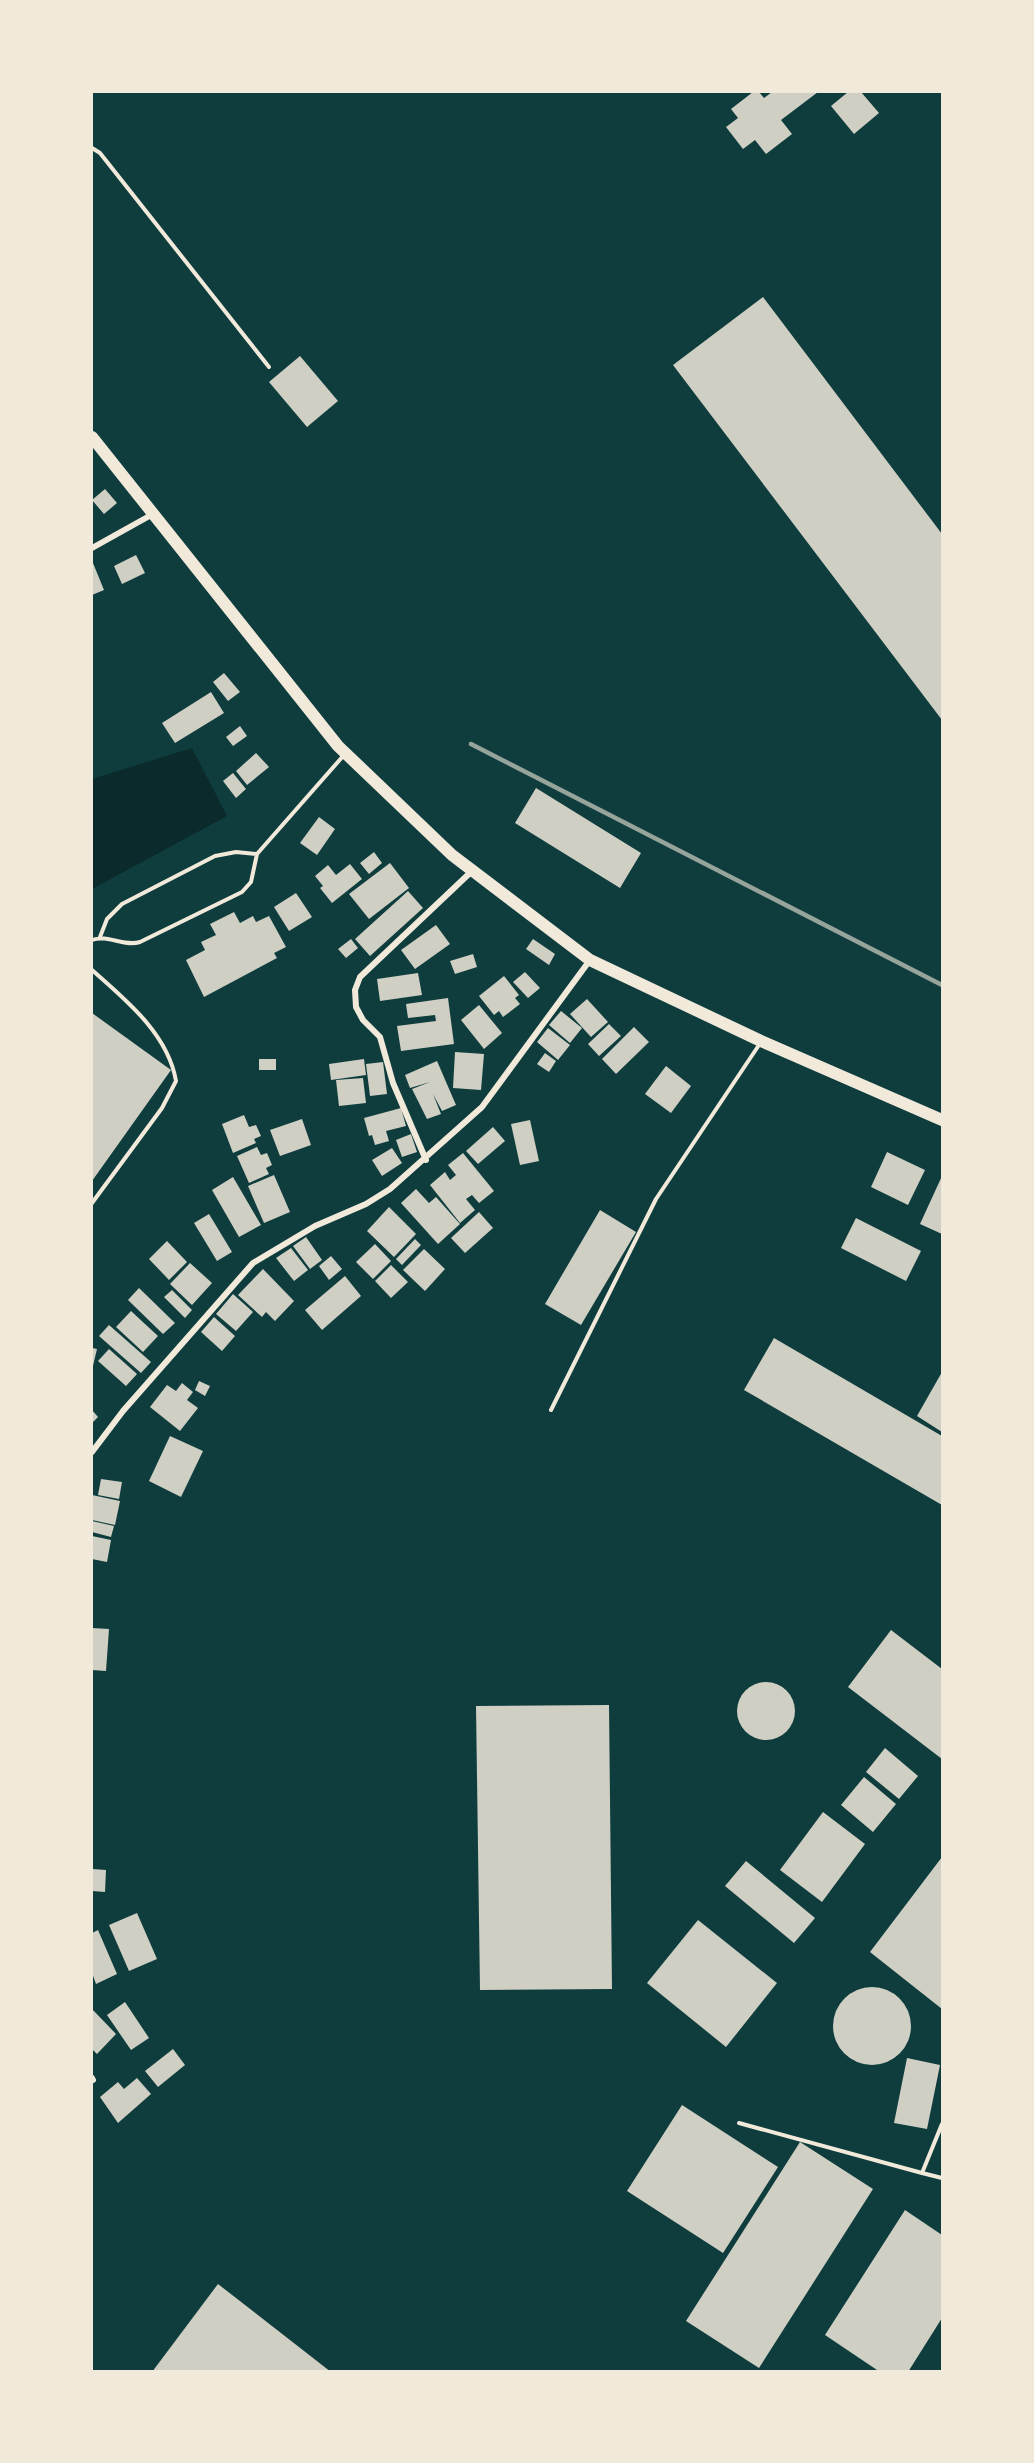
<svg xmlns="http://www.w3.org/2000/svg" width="1034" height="2463" font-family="Inter,sans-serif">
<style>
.water{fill:#0a2a2b}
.building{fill:#cfcfc3}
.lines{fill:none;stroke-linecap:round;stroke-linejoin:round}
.service{stroke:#f1e9da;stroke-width:4}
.minor{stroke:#f1e9da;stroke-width:6}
.trunk{stroke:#f1e9da;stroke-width:12}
.rail{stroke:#97a49c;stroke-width:4.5}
</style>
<rect width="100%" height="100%" fill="#0f3d3e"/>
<!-- water -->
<path class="water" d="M 192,748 L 227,816 L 92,889 L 92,779 Z"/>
<!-- building -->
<path class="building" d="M 753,92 L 759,92 L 764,98 L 772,92 L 818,92 L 781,120 L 792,134 L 766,154 L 755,140 L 743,149 L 726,127 L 738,118 L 731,109 Z
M 848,92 L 861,92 L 879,113 L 854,134 L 831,106 Z
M 763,297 L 942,534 L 942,720 L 673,365 Z
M 300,356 L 338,401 L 307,427 L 269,382 Z
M 105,489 L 117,503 L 104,514 L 92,500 Z
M 136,555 L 145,573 L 122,584 L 114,566 Z
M 93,563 L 104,590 L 92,595 L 92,564 Z
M 224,673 L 240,692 L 228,701 L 213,682 Z
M 211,692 L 224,713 L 175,743 L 162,723 Z
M 240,726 L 247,736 L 233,746 L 226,737 Z
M 256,753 L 269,767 L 247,785 L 236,771 Z
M 233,773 L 246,789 L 236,798 L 223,781 Z
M 536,788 L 641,853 L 620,888 L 515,823 Z
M 319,817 L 335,829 L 317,855 L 300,843 Z
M 374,852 L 382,863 L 369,874 L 360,863 Z
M 390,863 L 409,888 L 369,919 L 349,894 Z
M 350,864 L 362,879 L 332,903 L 320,888 L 323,886 L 315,876 L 328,865 L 336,875 Z
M 408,891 L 423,908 L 370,956 L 355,939 Z
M 296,893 L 312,917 L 289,931 L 274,907 Z
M 234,912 L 240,923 L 253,916 L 256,922 L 269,916 L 286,947 L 274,953 L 277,958 L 204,997 L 186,960 L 205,950 L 201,942 L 216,935 L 210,924 Z
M 436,925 L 450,944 L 415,969 L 401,950 Z
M 351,939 L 358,948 L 346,958 L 338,949 Z
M 533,939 L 555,954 L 549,965 L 526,949 Z
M 473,954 L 477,967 L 455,974 L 450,961 Z
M 525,972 L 540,988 L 528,998 L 513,982 Z
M 418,973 L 422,995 L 380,1001 L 377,979 Z
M 504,976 L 519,995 L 515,998 L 520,1004 L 503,1017 L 499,1011 L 494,1015 L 479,996 Z
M 448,998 L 454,1044 L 401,1051 L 397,1026 L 436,1021 L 435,1015 L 408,1018 L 406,1004 Z
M 587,999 L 608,1022 L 591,1037 L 570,1014 Z
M 479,1005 L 502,1033 L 484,1049 L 461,1020 Z
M 561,1011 L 582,1028 L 570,1043 L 549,1025 Z
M 92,1013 L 171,1070 L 92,1181 Z
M 609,1024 L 621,1036 L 599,1056 L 588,1044 Z
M 634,1027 L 649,1042 L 616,1074 L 602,1059 Z
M 548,1028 L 570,1045 L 558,1060 L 537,1042 Z
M 455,1052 L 484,1054 L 481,1090 L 453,1088 Z
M 545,1053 L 556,1061 L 549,1072 L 537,1064 Z
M 259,1059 L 276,1059 L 276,1070 L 259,1070 Z
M 364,1059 L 366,1075 L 331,1080 L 329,1064 Z
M 437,1061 L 456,1105 L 442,1111 L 433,1094 L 441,1114 L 427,1119 L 412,1089 L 430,1082 L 410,1088 L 405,1075 Z
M 383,1062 L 387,1094 L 370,1096 L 366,1064 Z
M 666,1066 L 691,1086 L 671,1113 L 645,1094 Z
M 363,1078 L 366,1103 L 339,1106 L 336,1080 Z
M 401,1108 L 406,1126 L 386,1131 L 389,1141 L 375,1145 L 372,1135 L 369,1136 L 364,1118 Z
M 244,1115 L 249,1127 L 256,1125 L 261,1136 L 254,1139 L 256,1143 L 233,1153 L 222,1124 Z
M 302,1119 L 311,1145 L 280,1156 L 270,1130 Z
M 530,1120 L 539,1161 L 520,1165 L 511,1124 Z
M 493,1127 L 505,1141 L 478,1164 L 466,1151 Z
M 411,1134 L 417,1152 L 402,1157 L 396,1140 Z
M 257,1147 L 261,1155 L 267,1153 L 272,1165 L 266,1168 L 269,1174 L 249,1183 L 237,1156 Z
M 392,1148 L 402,1163 L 382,1176 L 372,1160 Z
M 887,1152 L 925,1170 L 908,1205 L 871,1187 Z
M 463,1153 L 494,1191 L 479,1203 L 472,1195 L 466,1199 L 475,1210 L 460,1223 L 430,1185 L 445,1172 L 450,1180 L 456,1175 L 448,1165 Z
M 274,1175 L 290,1212 L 264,1223 L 248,1186 Z
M 942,1176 L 942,1234 L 920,1224 Z
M 233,1177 L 261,1225 L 239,1237 L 212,1190 Z
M 416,1189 L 429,1203 L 436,1197 L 460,1224 L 438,1244 L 401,1203 Z
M 389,1207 L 416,1234 L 394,1257 L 367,1231 Z
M 600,1210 L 636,1232 L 581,1325 L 545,1304 Z
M 479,1212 L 493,1228 L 465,1253 L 451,1238 Z
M 209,1214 L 232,1252 L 217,1261 L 194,1223 Z
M 856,1218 L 921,1251 L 906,1281 L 841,1248 Z
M 306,1237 L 322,1260 L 310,1269 L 293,1246 Z
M 415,1239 L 421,1245 L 402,1265 L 396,1259 Z
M 167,1241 L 187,1262 L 169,1280 L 149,1259 Z
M 375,1244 L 391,1261 L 373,1279 L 356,1262 Z
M 291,1248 L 308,1270 L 294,1281 L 276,1258 Z
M 424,1249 L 445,1269 L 425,1291 L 403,1270 Z
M 331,1256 L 342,1269 L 329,1280 L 319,1266 Z
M 190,1263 L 212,1283 L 192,1305 L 170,1284 Z
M 391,1265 L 408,1282 L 391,1298 L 375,1281 Z
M 263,1269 L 294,1301 L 275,1321 L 266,1312 L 262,1317 L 238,1295 Z
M 345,1276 L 361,1296 L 322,1330 L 305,1310 Z
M 139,1288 L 175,1323 L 163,1334 L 128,1300 Z
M 172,1290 L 192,1310 L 185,1318 L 164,1297 Z
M 233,1294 L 253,1312 L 236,1331 L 216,1314 Z
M 131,1311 L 158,1336 L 143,1352 L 116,1327 Z
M 214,1317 L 235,1336 L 222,1351 L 201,1332 Z
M 109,1325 L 151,1362 L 141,1373 L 99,1336 Z
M 774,1338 L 942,1436 L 942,1505 L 744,1390 Z
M 92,1348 L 97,1349 L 92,1370 Z
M 109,1349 L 137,1374 L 126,1386 L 98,1361 Z
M 942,1372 L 942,1432 L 917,1416 Z
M 199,1381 L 210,1386 L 205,1396 L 195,1390 Z
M 182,1383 L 193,1392 L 187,1400 L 198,1408 L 180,1431 L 150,1407 L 167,1385 L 176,1391 Z
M 92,1410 L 98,1417 L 92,1423 Z
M 170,1436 L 203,1451 L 181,1497 L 149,1481 Z
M 101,1479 L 122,1482 L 119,1499 L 98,1495 Z
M 92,1495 L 120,1501 L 115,1525 L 92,1520 Z
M 92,1521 L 114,1526 L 111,1537 L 92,1532 Z
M 92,1536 L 111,1540 L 107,1562 L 92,1559 Z
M 92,1628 L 109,1629 L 106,1671 L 92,1670 Z
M 891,1630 L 942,1669 L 942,1759 L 848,1687 Z
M737 1711a29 29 0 1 1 58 0a29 29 0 1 1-58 0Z
M 609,1705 L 612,1989 L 480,1990 L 476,1706 Z
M 885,1748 L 918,1776 L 899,1799 L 866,1772 Z
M 864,1777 L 896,1804 L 873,1832 L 841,1805 Z
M 823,1812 L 865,1844 L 822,1902 L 780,1870 Z
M 942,1857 L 942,2009 L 870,1952 Z
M 746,1861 L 815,1918 L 794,1943 L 725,1886 Z
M 92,1869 L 106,1870 L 105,1892 L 92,1891 Z
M 137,1913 L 157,1959 L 129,1971 L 109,1925 Z
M 698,1920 L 777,1983 L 726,2047 L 647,1983 Z
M 98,1930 L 117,1974 L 96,1984 L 92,1973 L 92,1933 Z
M833 2026a39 39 0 1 1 78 0a39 39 0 1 1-78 0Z
M 125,2002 L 149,2038 L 131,2050 L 107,2015 Z
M 92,2009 L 116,2034 L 97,2054 L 92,2049 Z
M 173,2049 L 185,2065 L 158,2087 L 145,2071 Z
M 907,2058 L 940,2065 L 927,2129 L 894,2123 Z
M 137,2078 L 151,2094 L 118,2123 L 100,2097 L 118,2082 L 124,2089 Z
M 682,2105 L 778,2167 L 723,2253 L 627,2191 Z
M 800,2142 L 873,2189 L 759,2368 L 686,2321 Z
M 905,2210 L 942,2235 L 942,2318 L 908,2372 L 880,2372 L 825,2335 Z
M 218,2284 L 331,2372 L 152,2372 Z"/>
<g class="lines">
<!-- service -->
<path class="service" d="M 92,148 L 100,153 L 269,367
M 100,937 L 107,919 L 122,904 L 215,856 L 236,852 L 257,854
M 92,940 C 108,934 123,947 140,942 L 242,892 L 251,882 L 257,854 L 344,755
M 92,970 C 126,1000 168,1034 176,1081 L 162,1108 L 92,1203
M 551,1410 L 656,1199 L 761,1042
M 739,2123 L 922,2173
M 942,2124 L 922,2173 L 942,2178"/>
<!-- minor -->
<path class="minor" d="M 92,548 L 153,514
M 426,1160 L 393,1083 L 380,1037 L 363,1020 L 356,1007 L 355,990 L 360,977 L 472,871
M 92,1452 L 123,1411 L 253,1263 L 315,1226 L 366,1204 L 390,1189 L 482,1107 L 590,960
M 92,2078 L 93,2080"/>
<!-- trunk -->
<path class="trunk" d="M 92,437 L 338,746 L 452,855 L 590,960 L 761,1041 L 942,1120"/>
<!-- rail -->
<path class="rail" d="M 471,744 L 942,985"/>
</g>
<!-- border -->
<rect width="1034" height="2463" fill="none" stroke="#f1e9da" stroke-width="186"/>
</svg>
